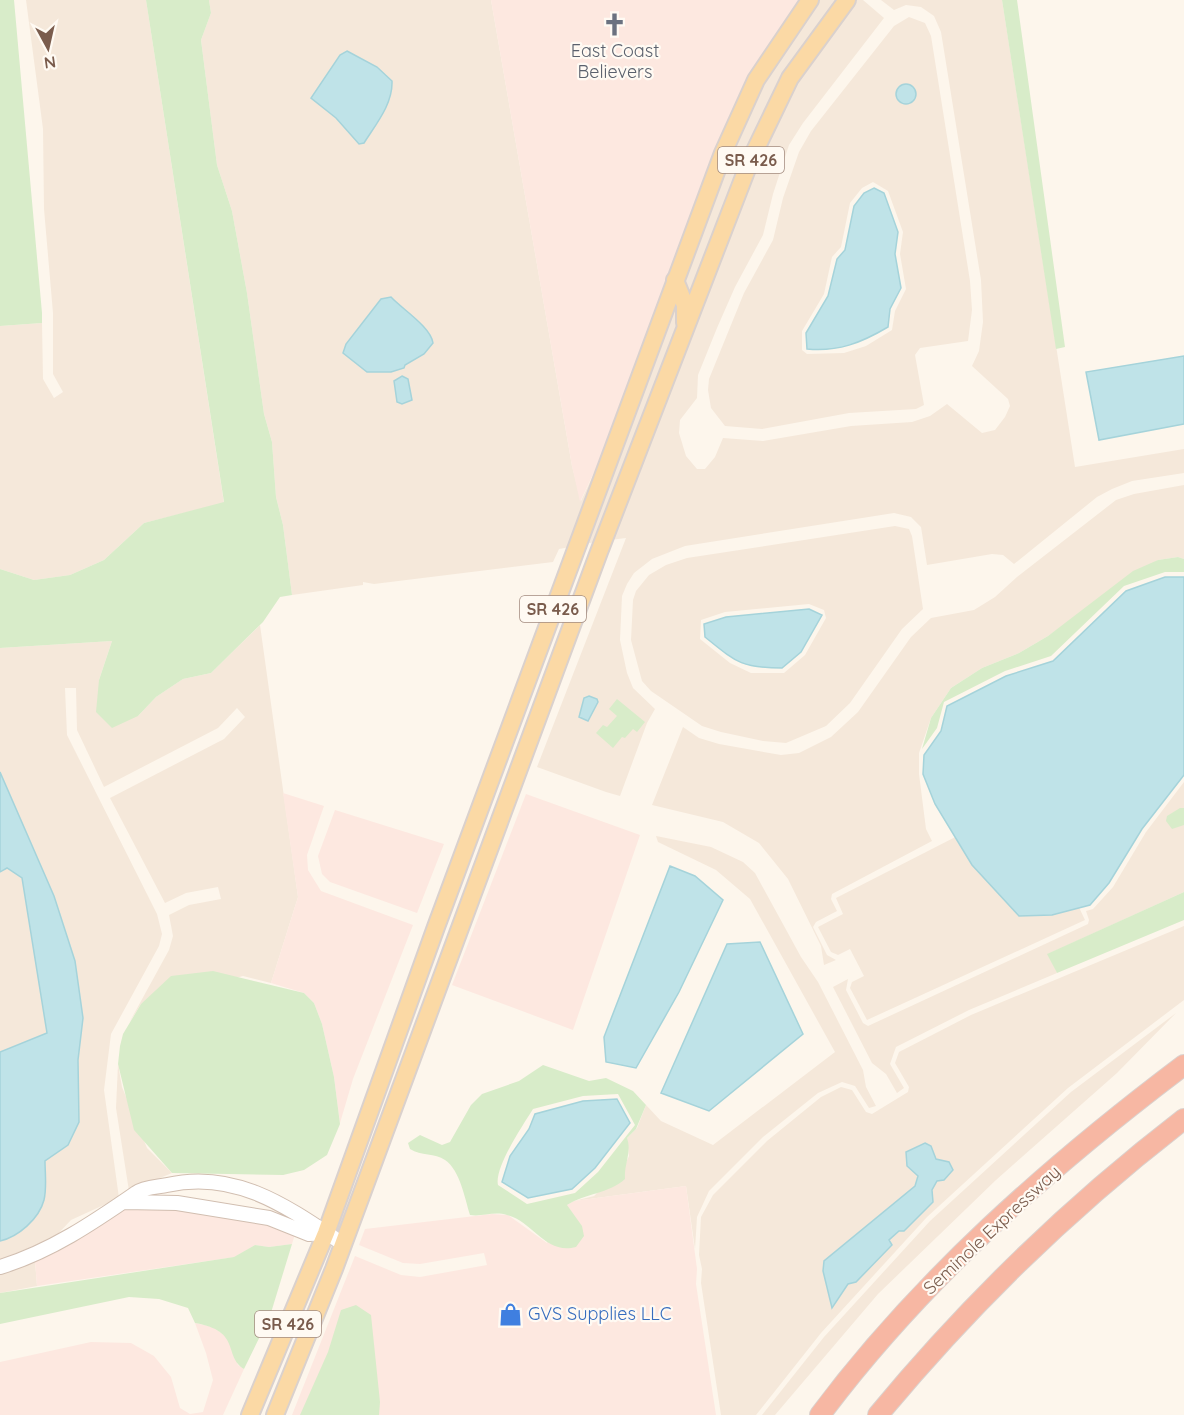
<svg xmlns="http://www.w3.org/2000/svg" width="1184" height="1415" font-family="Quicksand,sans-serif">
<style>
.residential{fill:#f5e8da;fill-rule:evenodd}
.commercial{fill:#fde8e0}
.green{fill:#d8ecc9;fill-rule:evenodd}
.water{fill:#bfe3e8;stroke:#a5d3da;stroke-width:1.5}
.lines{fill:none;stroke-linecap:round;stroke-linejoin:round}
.minor-casing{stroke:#d1beb0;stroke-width:16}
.major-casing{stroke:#dad1cd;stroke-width:20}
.highway-casing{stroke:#dad1cd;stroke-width:22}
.minor{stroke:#fff;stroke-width:14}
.major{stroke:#fbd9a5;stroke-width:16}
.highway{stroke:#f7b7a3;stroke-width:20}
.labels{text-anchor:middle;stroke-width:4.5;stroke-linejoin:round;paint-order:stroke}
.shield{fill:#fffaf3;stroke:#a28b7f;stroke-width:1.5}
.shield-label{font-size:16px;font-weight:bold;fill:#7a5c4d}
.worship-label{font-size:18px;fill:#5b616d;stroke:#fffaf3}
.street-label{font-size:18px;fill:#7a5c4d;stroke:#fffaf3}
.shop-label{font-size:18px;fill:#366cbe;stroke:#fffaf3;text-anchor:start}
</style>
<rect width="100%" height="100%" fill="#fdf6ec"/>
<!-- residential -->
<path class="residential" d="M 26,0 L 146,0 L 224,503 L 144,523 L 104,560 L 70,575 L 34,580 L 0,569 L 0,326 L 42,323 L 43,379 L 54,398 L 63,392 L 53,374 L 53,313 L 44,209 L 43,129 Z
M 209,0 L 491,0 L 572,466 L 581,501 L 613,432 L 570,547 L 559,549 L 553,562 L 374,584 L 363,582 L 363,585 L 292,595 L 283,525 L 276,497 L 272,442 L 264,414 L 247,293 L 232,211 L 217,165 L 201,40 L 211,13 Z
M 817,0 L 839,0 L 831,9 L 690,304 L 681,280 L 728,155 L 761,84 Z
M 855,0 L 863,0 L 884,18 L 803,123 L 789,145 L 773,194 L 763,235 L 735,287 L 717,328 L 698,375 L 697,398 L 680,420 L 679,433 L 686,456 L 697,469 L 705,469 L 715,457 L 723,438 L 763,441 L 851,426 L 912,422 L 930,416 L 947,404 L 982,433 L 995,430 L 1005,417 L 1010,406 L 1008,399 L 972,366 L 979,351 L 983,322 L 981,280 L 941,32 L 934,16 L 921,7 L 906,5 L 894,10 L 881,0 L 1002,0 L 1075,467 L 1184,449 L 1184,473 L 1132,481 L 1112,489 L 1097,497 L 1014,564 L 1003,555 L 992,554 L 927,565 L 921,527 L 911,517 L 894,513 L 685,546 L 652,559 L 634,573 L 627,584 L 622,596 L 620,640 L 627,673 L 633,688 L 655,709 L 647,723 L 620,796 L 606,792 L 537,767 L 626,538 L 610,540 L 689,342 L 755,164 L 781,107 L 840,17 Z
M 909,17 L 925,23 L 931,36 L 970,281 L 972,310 L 968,341 L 920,348 L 915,355 L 924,405 L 916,409 L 849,413 L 762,429 L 725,426 L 711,408 L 708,390 L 709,379 L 744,293 L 773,240 L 783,198 L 799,152 L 811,131 L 894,26 ZM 873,182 L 888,191 L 903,232 L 900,254 L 906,289 L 895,311 L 892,330 L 866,346 L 844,353 L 807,354 L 802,350 L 802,331 L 824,294 L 832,257 L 841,247 L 850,203 L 862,188 Z
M 676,293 L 679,334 L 597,542 L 583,544 Z
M 1184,485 L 1184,559 L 1178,557 L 1158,560 L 1048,636 L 1019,653 L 982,668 L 951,688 L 931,718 L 919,753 L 919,774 L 926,829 L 932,841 L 832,894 L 831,899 L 837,911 L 816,922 L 813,927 L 827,955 L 836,960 L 824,965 L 821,946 L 788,879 L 759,843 L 723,822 L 652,805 L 683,727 L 699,738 L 719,744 L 781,755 L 799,753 L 831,737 L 858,712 L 911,637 L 931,618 L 974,610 L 995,597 L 1017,577 L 1116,500 L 1134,494 Z
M 895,526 L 909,529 L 912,536 L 923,609 L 902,629 L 850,703 L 826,726 L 786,743 L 763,741 L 721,732 L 702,726 L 651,691 L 642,681 L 631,640 L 633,600 L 636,591 L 649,575 L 666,565 L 687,558 ZM 809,604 L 824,610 L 826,618 L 805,655 L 784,673 L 751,673 L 730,663 L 700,639 L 701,620 L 725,612 Z
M 260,625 L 298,897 L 271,983 L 243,976 L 141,1004 L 129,1023 L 169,950 L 173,936 L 169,915 L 189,905 L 221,899 L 218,887 L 186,893 L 165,903 L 110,798 L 224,739 L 245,717 L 237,708 L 218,728 L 104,787 L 77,730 L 76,688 L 65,688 L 67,735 L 157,914 L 162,934 L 159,946 L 111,1034 L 104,1090 L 119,1198 L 71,1220 L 55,1237 L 0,1260 L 0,1241 L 8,1239 L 44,1200 L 45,1161 L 68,1145 L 79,1122 L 78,1060 L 83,1018 L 75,961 L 54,896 L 0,772 L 0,648 L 112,641 L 99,680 L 138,716 L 156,697 L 183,679 L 211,673 Z
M 1184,782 L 1184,892 L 1048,954 L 1057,973 L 969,1010 L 896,1047 L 890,1064 L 904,1088 L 897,1093 L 886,1074 L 872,1063 L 833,987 L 848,979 L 846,990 L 863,1023 L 868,1026 L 1088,924 L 1089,920 L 1086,911 L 1093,909 L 1113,887 L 1146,832 Z
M 1028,800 L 1085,920 L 867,1020 L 850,988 L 852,982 L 864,976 L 850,949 L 838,955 L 831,952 L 818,927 L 843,914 L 836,898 Z
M 656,836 L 711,847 L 743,862 L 755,873 L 801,957 L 818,982 L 863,1070 L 866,1087 L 876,1106 L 869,1108 L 855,1086 L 842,1082 L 818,1093 L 763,1137 L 709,1191 L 697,1217 L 695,1249 L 686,1186 L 574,1201 L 594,1196 L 624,1167 L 629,1156 L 627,1138 L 637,1128 L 646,1105 L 661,1121 L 713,1145 L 835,1052 L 750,899 L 716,870 L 658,842 Z
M 7,868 L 22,877 L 47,1033 L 0,1052 L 0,872 Z
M 1184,926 L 1184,1000 L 1068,1088 L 927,1217 L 821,1333 L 756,1415 L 721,1415 L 701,1283 L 702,1269 L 699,1255 L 701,1217 L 713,1195 L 767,1141 L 821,1097 L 841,1087 L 852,1090 L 866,1112 L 872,1114 L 908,1092 L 909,1087 L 895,1063 L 899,1052 L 971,1015 Z
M 1176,1013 L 1117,1073 L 996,1180 L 878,1294 L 775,1415 L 762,1415 L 824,1337 L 930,1221 L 1071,1092 Z
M 118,1064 L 122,1087 L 147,1148 L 172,1173 L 129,1191 L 116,1108 Z
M 35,1261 L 37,1286 L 0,1293 L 0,1273 Z"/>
<!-- commercial -->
<path class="commercial" d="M 491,0 L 802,0 L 669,281 L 613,432 L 580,502 L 572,466 Z
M 283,793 L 324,806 L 307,855 L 308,870 L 321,891 L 413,925 L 353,1079 L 340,1123 L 334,1077 L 322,1024 L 314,1003 L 304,993 L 271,983 L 298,897 Z
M 526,794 L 640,835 L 573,1030 L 452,985 Z
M 335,810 L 444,844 L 417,913 L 330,882 L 322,874 L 318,856 Z
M 686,1186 L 697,1269 L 696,1284 L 716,1415 L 292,1415 L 355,1256 L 401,1275 L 420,1277 L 487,1265 L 484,1253 L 420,1264 L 403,1263 L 359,1245 L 365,1229 L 492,1214 L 508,1215 L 547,1243 L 567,1205 L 574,1201 Z
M 127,1208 L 176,1209 L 268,1224 L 295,1234 L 292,1244 L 269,1247 L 255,1245 L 235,1257 L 37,1286 L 35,1261 Z
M 195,1323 L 213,1327 L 228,1338 L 238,1365 L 244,1369 L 223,1415 L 0,1415 L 0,1362 L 91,1342 L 131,1343 L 154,1356 L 171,1377 L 180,1408 L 190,1414 L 203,1412 L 213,1380 L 206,1353 Z"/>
<!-- green -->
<path class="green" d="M 0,0 L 14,0 L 42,313 L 42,323 L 0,326 Z
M 146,0 L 209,0 L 211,13 L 201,40 L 217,165 L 232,211 L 247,293 L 264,414 L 272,442 L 276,497 L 283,525 L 292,595 L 280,597 L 263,622 L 211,673 L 183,679 L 156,697 L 138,716 L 112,728 L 96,712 L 99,680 L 112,641 L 0,648 L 0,569 L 34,580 L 70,575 L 104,560 L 144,523 L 224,502 Z
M 1002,0 L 1017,0 L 1065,347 L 1056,349 Z
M 1178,557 L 1184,559 L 1184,572 L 1165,572 L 1124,586 L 1051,656 L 1005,671 L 944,702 L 937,728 L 922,749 L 931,718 L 951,688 L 982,668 L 1019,653 L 1048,636 L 1133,571 L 1158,560 Z
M 617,699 L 645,722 L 637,732 L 633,729 L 625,738 L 622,737 L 613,748 L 596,733 L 603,725 L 607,727 L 617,716 L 609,709 Z
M 1180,808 L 1184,808 L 1184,825 L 1172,829 L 1166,821 L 1167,816 Z
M 1184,892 L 1184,920 L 1057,973 L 1047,954 Z
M 213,971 L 304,993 L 314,1003 L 322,1024 L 334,1077 L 340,1124 L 327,1155 L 304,1170 L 283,1175 L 172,1173 L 134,1130 L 118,1064 L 120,1046 L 123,1034 L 141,1004 L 171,976 Z
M 543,1065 L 589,1081 L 606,1078 L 633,1091 L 646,1105 L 636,1129 L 627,1138 C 632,1152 624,1164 625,1179 C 608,1194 586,1193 567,1205 L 582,1226 L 584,1236 L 576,1247 C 545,1255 534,1222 507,1215 C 494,1211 482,1217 470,1215 C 465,1199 460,1170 445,1160 C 435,1153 421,1156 410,1149 L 408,1143 L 420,1135 L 442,1145 L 450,1142 L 471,1105 L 482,1094 L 519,1081 ZM 618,1094 L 635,1125 L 598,1172 L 575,1193 L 527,1204 L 498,1185 C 494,1168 523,1125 533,1109 L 583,1096 Z
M 292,1244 L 270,1316 L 244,1369 C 223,1356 242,1331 195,1323 L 188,1308 L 159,1299 L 129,1297 L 0,1324 L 0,1293 L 234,1257 L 255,1245 L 269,1247 Z
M 356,1305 L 371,1315 L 380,1402 L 379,1415 L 300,1415 L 328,1352 L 341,1310 Z"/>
<!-- water -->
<path class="water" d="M 347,51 L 377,67 L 392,81 C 393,104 376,124 364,143 L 359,144 L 336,118 L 311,98 L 340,55 Z
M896 94a10 10 0 1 1 20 0a10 10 0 1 1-20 0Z
M 874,188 L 884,193 L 898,232 L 895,254 L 901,288 L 890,309 L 888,327 C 861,343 838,352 807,349 L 806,333 L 828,296 L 837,259 L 845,250 L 854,206 L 864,193 Z
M 391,297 C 402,309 431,327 433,343 L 424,354 L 405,365 L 404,368 L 391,372 L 367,372 L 343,353 L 346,344 L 381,299 Z
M 1184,356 L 1184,424 L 1099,440 L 1086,372 Z
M 402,376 L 408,379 L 412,400 L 402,404 L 397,402 L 394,381 Z
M 1165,577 L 1184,577 L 1184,775 L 1142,829 L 1109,883 L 1090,905 L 1052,915 L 1019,916 L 972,865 L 935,804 L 923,774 L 924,755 L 941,731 L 947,706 L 1006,676 L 1053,661 L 1126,591 Z
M 809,609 L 822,615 L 801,652 L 782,668 C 741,668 736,662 705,637 L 704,624 L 726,617 Z
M 589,696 L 597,699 L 598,702 L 588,721 L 579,717 L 584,698 Z
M 0,772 L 54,896 L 75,961 L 83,1018 L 78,1060 L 79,1122 L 68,1145 L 45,1161 C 45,1173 47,1188 44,1200 C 39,1219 18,1237 0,1241 L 0,1052 L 47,1033 L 22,878 L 7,868 L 0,872 Z
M 670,866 L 695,876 L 723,900 L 679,992 L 636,1068 L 606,1062 L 604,1037 Z
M 760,942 L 803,1034 L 709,1111 L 661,1093 L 727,944 Z
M 617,1099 L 630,1123 L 595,1168 L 572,1189 L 528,1198 L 502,1182 L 510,1156 L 529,1129 L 535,1114 L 583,1101 Z
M 925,1143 L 931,1146 L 936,1159 L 949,1162 L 953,1170 L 944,1180 L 937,1181 L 932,1190 L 933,1202 L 904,1231 L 899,1231 L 889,1240 L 892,1245 L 856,1282 L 848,1284 L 832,1308 L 823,1271 L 824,1261 L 915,1186 L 918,1176 L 907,1166 L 906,1152 Z"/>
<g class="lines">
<defs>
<path id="minor" d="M 125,1202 L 177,1203 L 269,1218 L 309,1234 L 326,1233
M 0,1267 C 50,1252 94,1222 136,1193 C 144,1187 158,1187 167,1185 C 236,1169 289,1208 343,1244"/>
<path id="major" d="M 675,280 L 685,305 L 685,323
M 250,1415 L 326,1233 L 436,927 L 723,153 L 756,80 L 810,0
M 275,1415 L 334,1269 L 599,552 L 750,161 L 790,78 L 847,0"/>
<path id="highway" d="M 820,1415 C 920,1281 1050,1166 1184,1065
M 878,1415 C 969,1305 1071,1206 1184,1119"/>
</defs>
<!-- minor casing -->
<use href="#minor" class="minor-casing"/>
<!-- major casing -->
<use href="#major" class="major-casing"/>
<!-- highway casing -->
<use href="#highway" class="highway-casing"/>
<!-- minor -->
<use href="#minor" class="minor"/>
<!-- major -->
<use href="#major" class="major"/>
<!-- highway -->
<use href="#highway" class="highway"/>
</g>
<!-- icons -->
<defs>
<symbol id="church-bare" viewBox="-9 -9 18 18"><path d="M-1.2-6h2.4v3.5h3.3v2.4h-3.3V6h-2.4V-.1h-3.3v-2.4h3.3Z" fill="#6b7280" stroke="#fffaf3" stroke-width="2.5" paint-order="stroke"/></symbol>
<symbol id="shop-bare" viewBox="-9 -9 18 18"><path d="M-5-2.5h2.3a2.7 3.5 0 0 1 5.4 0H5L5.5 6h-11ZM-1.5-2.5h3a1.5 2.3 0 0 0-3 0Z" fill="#3f7fe0" stroke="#fffaf3" stroke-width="2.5" paint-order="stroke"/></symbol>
</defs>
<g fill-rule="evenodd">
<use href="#church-bare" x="598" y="8" width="33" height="33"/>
<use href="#shop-bare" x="494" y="1298" width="33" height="33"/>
</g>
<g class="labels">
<!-- shield labels -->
<g class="shield">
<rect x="718" y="147" width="66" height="26" rx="4.5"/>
<rect x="520" y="596" width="66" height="26" rx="4.5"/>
<rect x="255" y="1311" width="66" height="26" rx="4.5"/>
</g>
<g class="shield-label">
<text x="751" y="166">SR 426</text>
<text x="553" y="615">SR 426</text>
<text x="288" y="1330">SR 426</text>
</g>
<!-- worship labels -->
<g class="worship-label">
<text x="615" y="57">East Coast<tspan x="615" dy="21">Believers</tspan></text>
</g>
<!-- street labels -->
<g class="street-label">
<text transform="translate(992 1230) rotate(-43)" y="6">Seminole Expressway</text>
</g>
<!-- shop labels -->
<g class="shop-label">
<text x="528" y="1320">GVS Supplies LLC</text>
</g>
</g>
<!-- north arrow -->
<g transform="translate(48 48) rotate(172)" stroke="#fffaf3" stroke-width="4.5" paint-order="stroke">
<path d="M0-4.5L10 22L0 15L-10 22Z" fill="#7a5c4d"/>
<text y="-9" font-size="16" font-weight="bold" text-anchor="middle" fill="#7a5c4d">N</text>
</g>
</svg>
